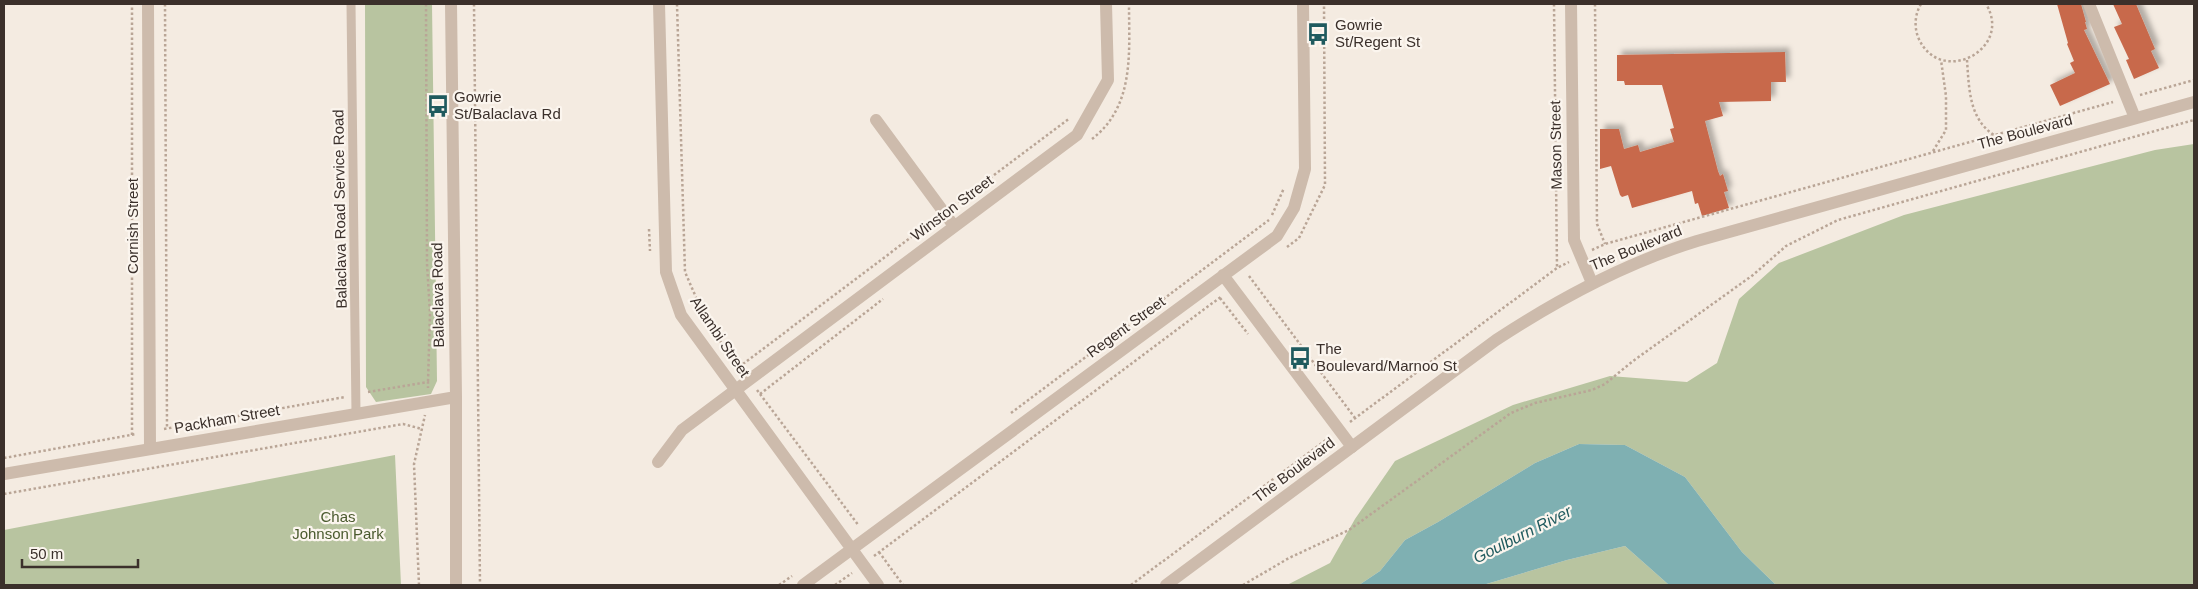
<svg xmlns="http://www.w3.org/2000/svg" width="2198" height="589" font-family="Arial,sans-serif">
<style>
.green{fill:#b8c4a0}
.water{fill:#7fb0b2}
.building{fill:#c8694b;filter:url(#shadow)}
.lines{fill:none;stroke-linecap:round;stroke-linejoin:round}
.path{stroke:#b9a596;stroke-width:2.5;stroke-dasharray:2.5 2.5;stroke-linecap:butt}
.service{stroke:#cdbbac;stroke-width:9}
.minor{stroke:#cdbbac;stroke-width:12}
.tertiary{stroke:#cdbbac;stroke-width:12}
.labels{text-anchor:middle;stroke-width:4.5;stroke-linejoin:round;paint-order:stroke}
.poi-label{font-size:15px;fill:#3b302b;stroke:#fbf5ee;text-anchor:start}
.street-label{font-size:15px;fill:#3b302b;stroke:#fbf5ee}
.park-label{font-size:15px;fill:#4a5a2e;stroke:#fbf5ee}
.water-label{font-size:16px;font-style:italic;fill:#1f5a5e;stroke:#fbf5ee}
</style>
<defs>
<filter id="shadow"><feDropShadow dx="4.5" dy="-4.5" stdDeviation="2.5" flood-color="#0004"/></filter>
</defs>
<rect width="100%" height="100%" fill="#f4ebe1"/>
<!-- green -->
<path class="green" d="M 365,4 L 432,4 L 437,381 L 431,394 L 376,402 L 366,387 Z
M 2194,144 L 2194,585 L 1776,585 L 1742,552 L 1685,477 L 1625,445 L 1579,444 L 1535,463 L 1438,522 L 1405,540 L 1380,571 L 1359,585 L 1287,585 L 1330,563 L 1355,519 L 1395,461 L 1513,405 L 1610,376 L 1687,382 L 1717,363 L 1739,299 L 1779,263 L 1904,215 L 2155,150 Z
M 395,455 L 401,585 L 4,585 L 4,530 Z
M 1625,546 L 1669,585 L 1483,585 L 1567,560 Z"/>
<!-- water -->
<path class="water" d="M 1579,444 L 1625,445 L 1685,477 L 1742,552 L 1776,585 L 1669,585 L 1625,546 L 1567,560 L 1483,585 L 1359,585 L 1380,571 L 1405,540 L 1438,522 L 1535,463 Z"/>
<!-- building -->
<path class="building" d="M 2057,4 L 2081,4 L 2086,22 L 2085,22 L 2087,29 L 2084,30 L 2110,84 L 2060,106 L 2050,85 L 2075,73 L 2070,63 L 2074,61 L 2067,44 L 2068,43 Z
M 2113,4 L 2136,4 L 2155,49 L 2151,51 L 2159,68 L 2134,79 L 2126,60 L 2129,59 L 2114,27 L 2122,24 Z
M 1785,52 L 1786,82 L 1771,82 L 1771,101 L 1719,102 L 1723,116 L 1705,121 L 1718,171 L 1720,176 L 1723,174 L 1728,191 L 1724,192 L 1729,208 L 1702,216 L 1698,203 L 1695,204 L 1692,191 L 1632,208 L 1628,195 L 1622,197 L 1620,195 L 1611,166 L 1600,169 L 1600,129 L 1619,129 L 1624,149 L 1638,145 L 1640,152 L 1674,142 L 1670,129 L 1674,128 L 1662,85 L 1625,85 L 1624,81 L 1617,81 L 1617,55 Z"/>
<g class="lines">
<!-- path -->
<path class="path" d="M 165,4 L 167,428
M 426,4 L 427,264 L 430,313 L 428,382
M 474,4 L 480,585
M 677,4 L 685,272 L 708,325 L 742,370
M 1554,4 L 1557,267
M 1595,4 L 1597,224 L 1605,244
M 1921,4 C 1915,14 1914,26 1918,37 C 1939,88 2014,50 1986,4
M 1967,60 C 1969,88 1969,119 1994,135
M 2140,95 L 2194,80
M 1092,139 C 1135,106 1129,52 1129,4
M 1933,151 L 1946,130 L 1946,96 L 1941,60
M 954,205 L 1070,118
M 1272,215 L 1284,188
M 649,229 L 650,251
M 1287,247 L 1299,238 L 1325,185 L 1324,4
M 1592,250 L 1605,244 L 2113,102
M 1249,276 L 1355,418
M 1220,298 L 1248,334
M 739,367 L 934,220
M 757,390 L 859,526
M 368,392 L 428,382 L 428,388
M 760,394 L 883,299
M 1011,413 L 1269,220
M 1350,422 L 1557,268 L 1569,262
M 164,429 L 345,397
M 132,435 L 132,4
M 4,458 L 136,434
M 4,494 L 403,424 L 422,429
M 879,552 L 903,585
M 874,556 L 1222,296
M 419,585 L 414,464 L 425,415
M 779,585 L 792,576
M 835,585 L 852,573
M 1131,585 L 1330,437
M 1243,585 L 1289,558 L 1349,530 L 1511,413 L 1535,403 L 1592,390 L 1605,384 L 1633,361 L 1753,275 L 1786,246 L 1838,220 L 2194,120"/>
<!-- service -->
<path class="service" d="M 351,4 L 356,413"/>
<!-- minor -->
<path class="minor" d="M 148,4 L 150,449
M 659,4 L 666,272 L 681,315 L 878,585
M 1571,4 L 1574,240 L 1592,283
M 2089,4 L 2135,118
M 876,120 L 954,226
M 1223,275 L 1352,447
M 658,462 L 682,430 L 1077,135 L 1108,80 L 1106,4
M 803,585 L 1277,236 L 1294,208 L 1305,169 L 1303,4"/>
<!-- tertiary -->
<path class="tertiary" d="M 451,4 L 456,397 L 456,585
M 4,474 L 456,397
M 1166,585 L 1496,340 C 1560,298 1625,263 1697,241 L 2194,102"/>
</g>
<!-- icons -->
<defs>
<symbol id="bus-bare" viewBox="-9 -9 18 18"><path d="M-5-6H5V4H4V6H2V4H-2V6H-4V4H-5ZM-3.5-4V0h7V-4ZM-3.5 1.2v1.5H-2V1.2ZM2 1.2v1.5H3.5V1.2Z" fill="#1f5a5e" stroke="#fbf5ee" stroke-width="2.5" paint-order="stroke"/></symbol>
</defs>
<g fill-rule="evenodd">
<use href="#bus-bare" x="1302" y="18" width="32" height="32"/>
<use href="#bus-bare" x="422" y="90" width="32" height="32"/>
<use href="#bus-bare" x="1284" y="342" width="32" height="32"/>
</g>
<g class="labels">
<!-- poi labels -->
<g class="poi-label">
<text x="1335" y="30">Gowrie<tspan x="1335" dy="17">St/Regent St</tspan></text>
<text x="454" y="102">Gowrie<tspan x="454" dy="17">St/Balaclava Rd</tspan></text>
<text x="1316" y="354">The<tspan x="1316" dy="17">Boulevard/Marnoo St</tspan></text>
</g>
<!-- street labels -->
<g class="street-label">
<text transform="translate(2025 132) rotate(-15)" y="5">The Boulevard</text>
<text transform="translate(1556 145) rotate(-91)" y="5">Mason Street</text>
<text transform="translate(952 208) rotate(-37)" y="5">Winston Street</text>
<text transform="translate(340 209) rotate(-91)" y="5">Balaclava Road Service Road</text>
<text transform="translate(133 226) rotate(-90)" y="5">Cornish Street</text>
<text transform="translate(1636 248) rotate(-22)" y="5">The Boulevard</text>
<text transform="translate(438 295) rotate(-91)" y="5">Balaclava Road</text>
<text transform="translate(1126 327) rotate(-36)" y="5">Regent Street</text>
<text transform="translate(720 337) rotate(56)" y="5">Allambi Street</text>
<text transform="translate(227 419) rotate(-10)" y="5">Packham Street</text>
<text transform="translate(1294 470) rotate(-37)" y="5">The Boulevard</text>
</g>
<!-- park labels -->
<g class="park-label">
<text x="338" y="522">Chas<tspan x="338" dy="17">Johnson Park</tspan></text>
</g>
<!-- water labels -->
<g class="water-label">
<text transform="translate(1522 534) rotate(-27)" y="6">Goulburn River</text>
</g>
</g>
<!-- border -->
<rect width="2198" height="589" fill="none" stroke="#3b302b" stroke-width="10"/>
<!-- scale -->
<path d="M22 559v8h116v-8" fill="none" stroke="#3b302b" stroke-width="2.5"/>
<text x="30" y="559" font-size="15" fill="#3b302b" stroke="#fbf5ee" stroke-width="4" paint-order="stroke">50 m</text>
</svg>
